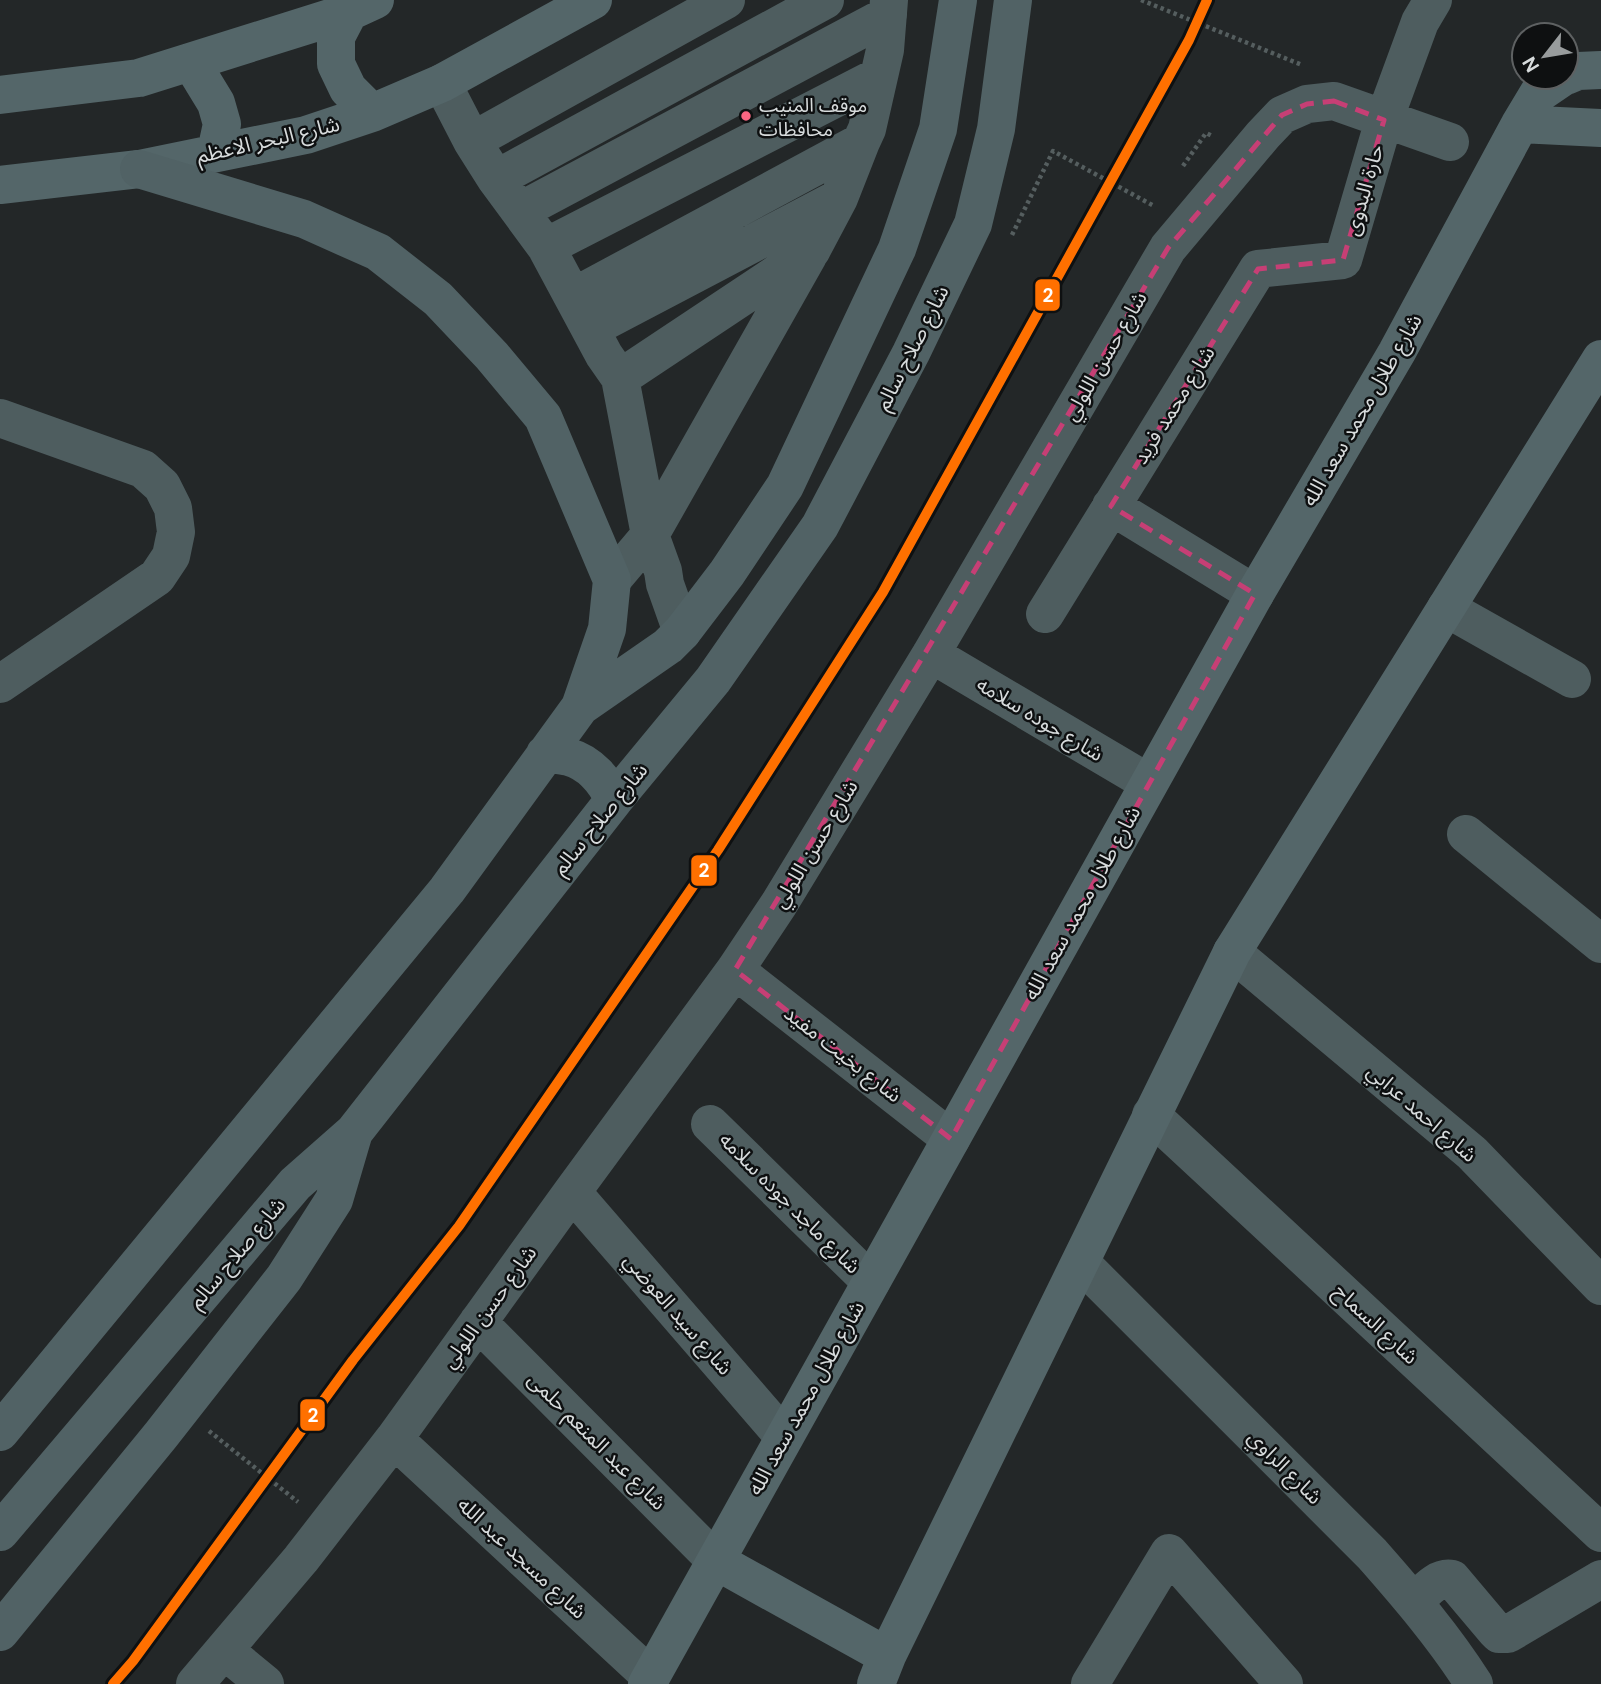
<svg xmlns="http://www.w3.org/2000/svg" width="1601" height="1684" font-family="'DM Sans','Noto Sans Arabic',sans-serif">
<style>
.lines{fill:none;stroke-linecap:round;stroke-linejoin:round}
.path{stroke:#555e5f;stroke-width:4.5;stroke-dasharray:3.5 3.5;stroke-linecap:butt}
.minor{stroke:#4e5d5f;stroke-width:38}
.major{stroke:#546669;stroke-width:38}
.highway{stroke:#516265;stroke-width:38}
.metro-1-casing{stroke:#0e1011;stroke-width:16}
.metro-1{stroke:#ff7000;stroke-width:10}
.marked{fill:none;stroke:#c63f75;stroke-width:5;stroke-dasharray:14 9;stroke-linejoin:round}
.bus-dot{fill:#fa6682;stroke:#0e1011;stroke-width:2.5}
.labels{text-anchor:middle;stroke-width:5;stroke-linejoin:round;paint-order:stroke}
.bus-label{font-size:19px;fill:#d7dbdc;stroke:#0e1011;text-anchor:start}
.street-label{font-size:21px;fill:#d7dbdc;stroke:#0e1011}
.line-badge{stroke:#0e1011;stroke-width:2.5}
.badge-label{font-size:19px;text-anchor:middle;font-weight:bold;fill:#fff}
</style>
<rect width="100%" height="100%" fill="#232728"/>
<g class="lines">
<!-- path -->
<path class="path" d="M 1141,0 L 1302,65
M 1183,166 L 1206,133 L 1212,136
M 1012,235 L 1053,151 L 1154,206
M 209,1431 L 298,1502"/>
<!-- minor -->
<path class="minor" d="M 442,83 L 472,141 L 496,179 L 546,247 L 604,355 L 620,378 L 650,535 L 663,571 L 665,584 L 682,632
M 472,141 L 726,0
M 496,179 L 825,0
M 520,211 L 888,15
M 546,247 L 879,76
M 573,297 L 861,142
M 590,329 L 839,198
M 620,378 L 811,251 L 839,198 L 861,142 L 867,129 L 885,50 L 889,0
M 0,418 L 143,469 L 162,486 L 173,508 L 176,532 L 171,556 L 157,577 L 0,684
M 1111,506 L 1255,594
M 612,580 L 650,535 L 808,256
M 1446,608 L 1572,679
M 1045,614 L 1258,269 L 1343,260 L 1384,120 L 1420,22 L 1433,0
M 931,654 L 1149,783
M 1466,834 L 1601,944
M 1232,952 L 1472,1153 L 1601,1286
M 735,970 L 951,1139
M 1151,1115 L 1601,1533
M 710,1124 L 871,1282
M 572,1192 L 784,1437
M 1081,1263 L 1372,1554 C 1409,1596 1444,1637 1474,1684
M 478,1322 L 716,1561
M 394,1439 L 651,1677
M 1414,1602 C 1425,1592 1437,1576 1452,1579 L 1495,1630 L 1499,1634 L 1508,1634 L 1601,1579
M 224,1650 L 265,1684
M 195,1684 L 301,1559 L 394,1439 L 572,1192 L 735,970 L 779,904 L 931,654 L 1168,248 L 1263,135 L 1282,115 L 1307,104 L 1334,101 L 1450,142
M 1090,1684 L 1169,1553 L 1284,1684"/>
<!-- major -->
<path class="major" d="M 349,12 L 336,37 L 336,64 L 348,89 L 372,113
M 191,62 L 216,103 L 222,124 L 216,152
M 1566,76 L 1578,71 L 1601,70
M 0,95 L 139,78 L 349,12 L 375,0
M 1520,124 L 1601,128
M 0,185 L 139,169 L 306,135 L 372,113 L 442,83 L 593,0
M 716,1561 L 887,1656
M 647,1684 L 1255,594 L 1397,352 L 1520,124 L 1538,94 L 1563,77
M 876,1684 L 887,1656 L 1232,952 L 1601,359"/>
<!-- highway -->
<path class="highway" d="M 139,169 L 304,219 L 378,252 L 438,299 L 492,356 L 543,417 L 612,580 L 607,629 L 580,707
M 545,754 C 553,755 562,755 569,757 C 590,763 605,781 614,800
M 0,1432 L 447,890 L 580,707 L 668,646 L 682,632 L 727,573 L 785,486 L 897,249 L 938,129 L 958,0
M 0,1532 L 295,1184 L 354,1132 L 614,800 L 713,680 L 820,526 L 911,353 L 973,224 L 996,129 L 1013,0
M 0,1632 L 161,1435 L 284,1278 L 334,1200 L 354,1132"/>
<defs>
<path id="metro-1" d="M 113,1684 L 133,1661 L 353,1360 L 459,1226 L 718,850 L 883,592 L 1189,40 L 1207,0"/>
</defs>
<!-- metro-1 casing -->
<use href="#metro-1" class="metro-1-casing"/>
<!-- metro-1 -->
<use href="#metro-1" class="metro-1"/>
</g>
<!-- marked area -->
<path class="marked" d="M 1334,101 L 1384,120 L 1343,260 L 1258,269 L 1111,506 L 1255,594 L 951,1139 L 735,970 L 1168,248 L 1282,115 L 1307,104 Z"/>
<!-- markers -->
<circle class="bus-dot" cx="746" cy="116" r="6"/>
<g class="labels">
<!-- bus labels -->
<g class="bus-label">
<text x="759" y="112">موقف المنيب<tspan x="759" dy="24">محافظات</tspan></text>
</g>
<!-- street labels -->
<g class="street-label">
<text transform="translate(268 140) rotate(-13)" y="7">شارع البحر الاعظم</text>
<text transform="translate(1364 190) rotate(-74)" y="7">حارة البدوى</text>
<text transform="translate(912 348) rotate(-63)" y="7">شارع صلاح سالم</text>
<text transform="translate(1105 356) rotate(-60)" y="7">شارع حسن اللولي</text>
<text transform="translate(1174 405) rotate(-58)" y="7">شارع محمد فريد</text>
<text transform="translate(1362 410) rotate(-60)" y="7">شارع طلال محمد سعد الله</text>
<text transform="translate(1040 719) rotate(31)" y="7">شارع جوده سلامه</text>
<text transform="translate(600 819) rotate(-51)" y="7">شارع صلاح سالم</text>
<text transform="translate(815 844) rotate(-59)" y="7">شارع حسن اللولي</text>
<text transform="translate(1082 903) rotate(-61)" y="7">شارع طلال محمد سعد الله</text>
<text transform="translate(843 1054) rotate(38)" y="7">شارع بخيت مفيد</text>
<text transform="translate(1422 1113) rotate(41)" y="7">شارع احمد عرابي</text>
<text transform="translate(790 1203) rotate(45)" y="7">شارع ماجد جوده سلامه</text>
<text transform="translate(237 1253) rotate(-50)" y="7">شارع صلاح سالم</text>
<text transform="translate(489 1307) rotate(-54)" y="7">شارع حسن اللولي</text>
<text transform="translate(678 1314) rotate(49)" y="7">شارع سيد العوضي</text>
<text transform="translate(1376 1324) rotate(43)" y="7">شارع السماح</text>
<text transform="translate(806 1398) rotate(-61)" y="7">شارع طلال محمد سعد الله</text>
<text transform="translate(597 1441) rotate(45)" y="7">شارع عبد المنعم حلمى</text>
<text transform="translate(1285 1467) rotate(45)" y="7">شارع الراوي</text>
<text transform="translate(522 1558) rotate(43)" y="7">شارع مسجد عبد الله</text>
</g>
</g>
<g class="line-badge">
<rect x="1034" y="278" width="27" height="34" rx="7" fill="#ff7000"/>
<rect x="690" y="854" width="28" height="33" rx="7" fill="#ff7000"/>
<rect x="299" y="1398" width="27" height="34" rx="7" fill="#ff7000"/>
</g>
<g class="badge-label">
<text x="1048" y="302">2</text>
<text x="704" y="877">2</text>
<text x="313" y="1422">2</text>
</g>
<!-- north arrow -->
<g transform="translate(1545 56) rotate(239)"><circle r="33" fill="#0e1011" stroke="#5e6162" stroke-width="2"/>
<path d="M0-5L12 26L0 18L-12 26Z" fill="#989c9d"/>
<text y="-10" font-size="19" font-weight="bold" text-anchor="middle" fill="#d7dbdc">N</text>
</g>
</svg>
